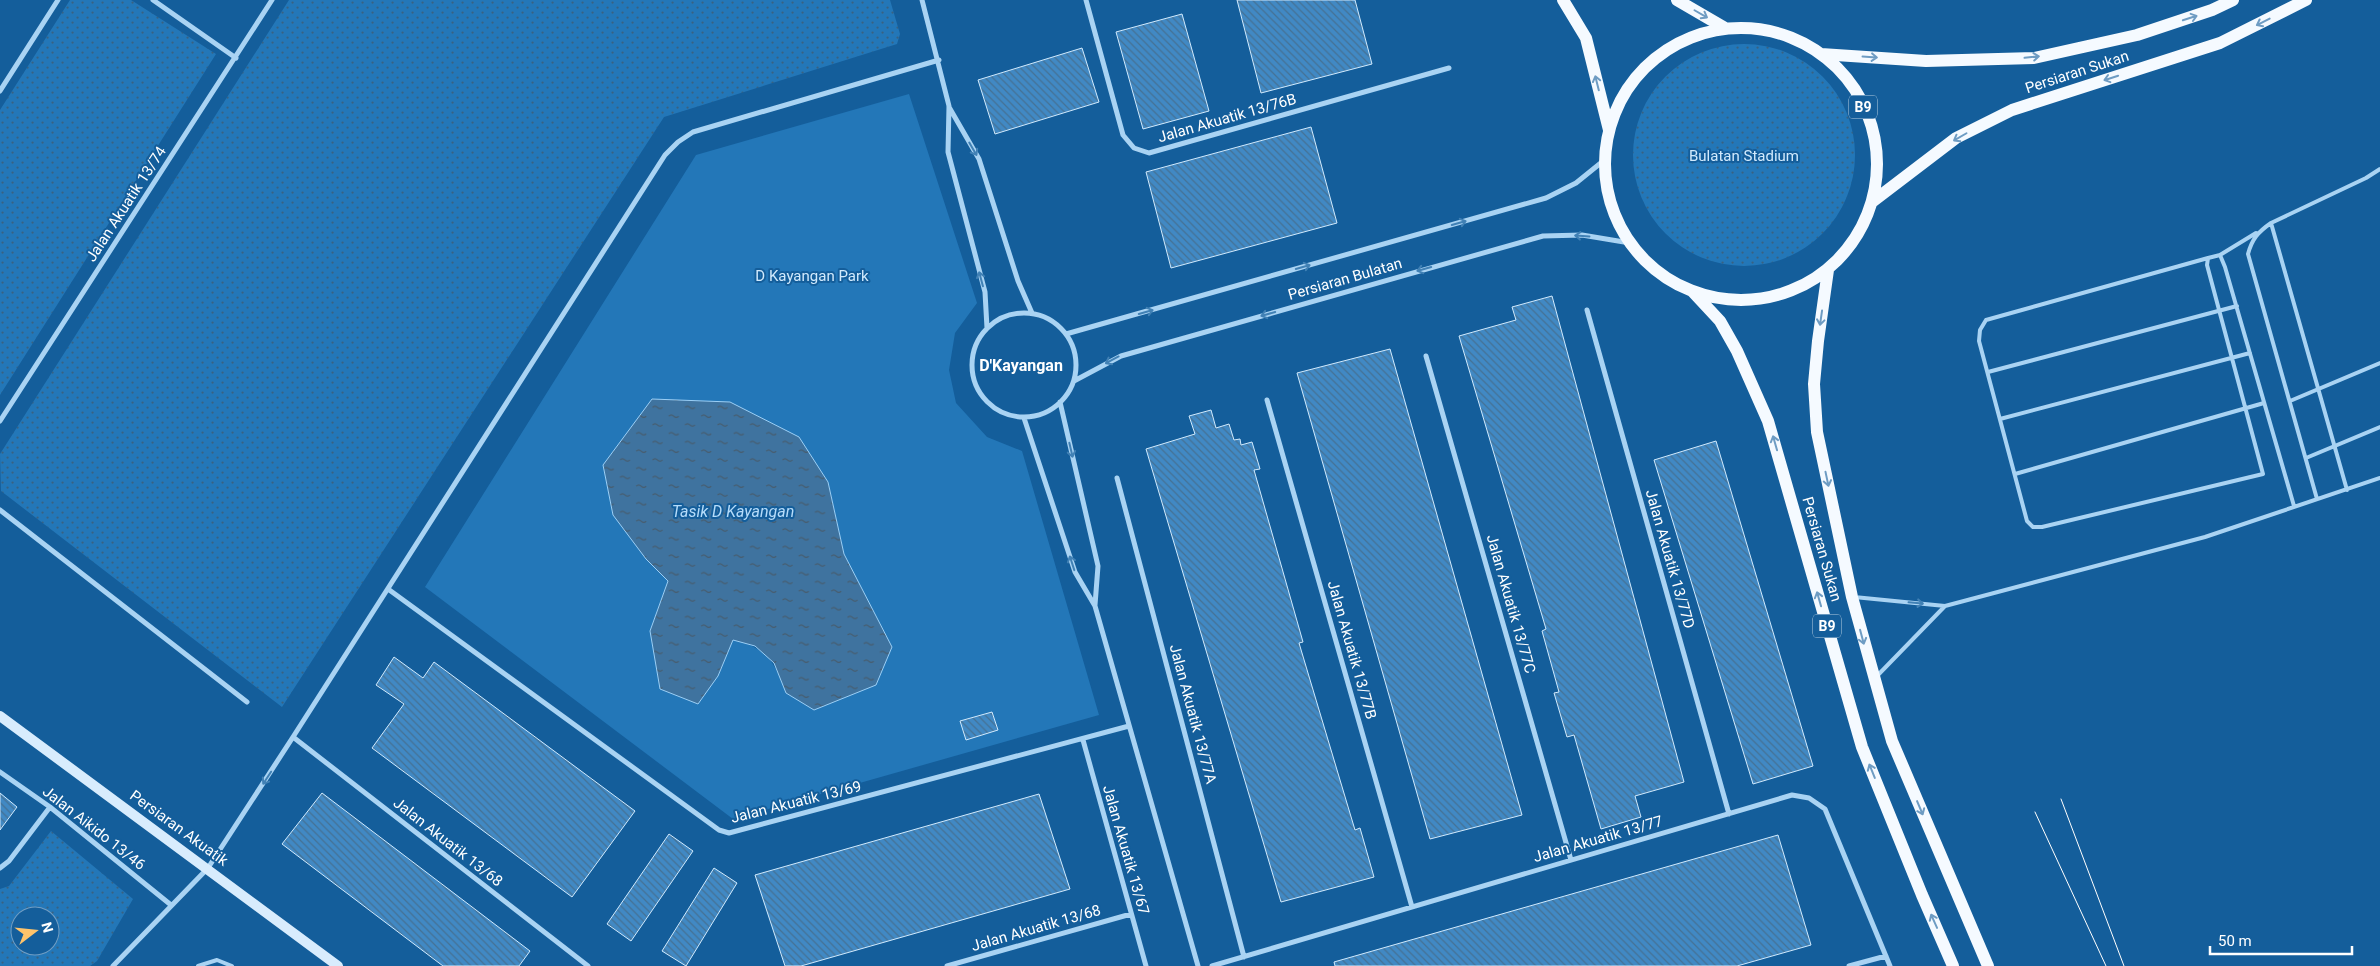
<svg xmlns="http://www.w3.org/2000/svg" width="2380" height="966" font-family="Roboto,sans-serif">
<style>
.grass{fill:url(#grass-dots);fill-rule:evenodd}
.park{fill:#2377b8;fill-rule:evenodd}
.water{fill:url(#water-ripples);stroke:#9bcff6}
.building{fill:url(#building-back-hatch);stroke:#d1eafd}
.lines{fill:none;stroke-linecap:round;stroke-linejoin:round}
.lane{stroke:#a9d3f3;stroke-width:4}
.street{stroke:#a9d3f3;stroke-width:5}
.secondary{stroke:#d8ecfd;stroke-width:10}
.primary{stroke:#f5faff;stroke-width:12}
.tram{stroke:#fff;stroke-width:1}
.oneway{stroke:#6e9cc3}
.oneway2{stroke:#4181b5}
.labels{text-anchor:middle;stroke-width:4;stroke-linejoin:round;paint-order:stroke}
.shield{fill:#145e9b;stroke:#b8cfe1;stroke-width:1}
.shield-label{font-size:14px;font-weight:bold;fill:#fff}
.street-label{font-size:15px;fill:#fff;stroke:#145e9b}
.park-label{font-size:15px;fill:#d1eafd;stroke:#145e9b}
.neighbourhood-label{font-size:16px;font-weight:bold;fill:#fff;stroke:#145e9b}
.water-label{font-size:16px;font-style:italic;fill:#b6dcfa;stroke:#145e9b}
</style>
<defs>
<pattern id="grass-dots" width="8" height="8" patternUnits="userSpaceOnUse" patternTransform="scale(1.25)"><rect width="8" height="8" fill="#2377b8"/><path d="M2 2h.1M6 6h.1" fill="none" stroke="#386282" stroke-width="1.8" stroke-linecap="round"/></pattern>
<pattern id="water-ripples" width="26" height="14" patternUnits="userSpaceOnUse" patternTransform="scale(1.25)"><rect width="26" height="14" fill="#3f739f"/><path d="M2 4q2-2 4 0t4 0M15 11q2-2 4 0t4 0" fill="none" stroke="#475c6d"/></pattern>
<pattern id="building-back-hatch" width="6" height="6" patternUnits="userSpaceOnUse" patternTransform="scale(1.25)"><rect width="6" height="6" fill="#4189c4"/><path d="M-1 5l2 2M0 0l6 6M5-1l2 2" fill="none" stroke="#457194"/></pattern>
</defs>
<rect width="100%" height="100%" fill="#145e9b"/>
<!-- grass -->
<path class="grass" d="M 70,0 L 131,0 L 216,54 L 0,395 L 0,110 Z
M 289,0 L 890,0 L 900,34 L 897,44 L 664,117 L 282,707 L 1,491 L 0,454 Z
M1633 155a111 111 0 1 1 222 0a111 111 0 1 1-222 0Z
M 51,831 L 133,899 L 97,961 L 90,966 L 0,966 L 0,889 L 9,886 ZM 20,916 L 50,916 L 50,946 L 20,946 Z"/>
<!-- park -->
<path class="park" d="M 909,94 L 977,303 L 955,333 L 949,370 L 956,403 L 987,437 L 1022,451 L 1099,715 L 733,819 L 425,587 L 696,155 ZM 828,481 L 844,554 L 892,647 L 786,693 C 773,660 769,650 733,639 L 718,676 L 650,631 L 668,581 Z"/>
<!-- water -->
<path class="water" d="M 652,399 L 730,402 L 799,437 L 828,482 L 844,554 L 892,647 L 876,685 L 814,710 L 786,693 L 774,663 L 755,646 L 733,640 L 718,676 L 698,704 L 660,689 L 650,631 L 668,581 L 646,559 L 613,515 L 603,465 Z"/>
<!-- building -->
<path class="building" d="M 1237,0 L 1355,0 L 1372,64 L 1261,93 Z
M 1182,14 L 1209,111 L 1143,129 L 1116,32 Z
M 1082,48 L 1099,102 L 995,134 L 978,80 Z
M 1311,127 L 1337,223 L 1171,268 L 1146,172 Z
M 1552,296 L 1684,782 L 1635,796 L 1641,817 L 1601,829 L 1574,735 L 1567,737 L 1554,693 L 1559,692 L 1542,631 L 1546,629 L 1459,336 L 1516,320 L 1512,307 Z
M 1390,349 L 1522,815 L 1430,839 L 1297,373 Z
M 1211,410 L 1216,428 L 1229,424 L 1234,440 L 1240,439 L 1241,445 L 1252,442 L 1260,469 L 1254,470 L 1303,642 L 1299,643 L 1355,830 L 1360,828 L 1374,877 L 1281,902 L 1146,449 L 1195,434 L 1189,416 Z
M 1716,441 L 1813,766 L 1753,784 L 1654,460 Z
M 394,657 L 423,678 L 434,662 L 635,811 L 572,897 L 372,748 L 404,704 L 376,685 Z
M 992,712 L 998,730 L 966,740 L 960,721 Z
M 0,793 L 17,807 L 0,830 Z
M 322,793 L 530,951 L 519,966 L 443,966 L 282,844 Z
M 1039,794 L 1070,889 L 801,966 L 785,966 L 755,875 Z
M 669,834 L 693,851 L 631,941 L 607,924 Z
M 1778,835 L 1811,945 L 1737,966 L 1335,966 L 1334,962 Z
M 714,868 L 737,883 L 686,966 L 662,951 Z"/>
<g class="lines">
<!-- lane -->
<path class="lane" d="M 2271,223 L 2347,490
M 2220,255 L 2256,233
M 2208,258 L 1986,320 L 1980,330 L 1979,341 L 2027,521 L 2033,527 L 2042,527 L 2263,474 L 2207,265 L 2208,258 L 2220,255 L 2225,267 L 2294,506
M 1988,372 L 2237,306
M 2290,401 L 2380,363
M 2000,419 L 2250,353
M 2306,458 L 2380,427
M 2015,474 L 2264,403
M 2317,499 L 2248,254 C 2252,239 2258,232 2271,223 L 2366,178 L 2380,169
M 1854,597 L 1945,606 L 2205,537 L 2380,478
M 1877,676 L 1945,606
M 198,966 L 217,960 L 232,966"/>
<!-- street -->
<path class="street" d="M 153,0 L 236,58
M 922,0 L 949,106 L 948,152 L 985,292 L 987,328
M 1086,0 L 1123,135 L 1134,148 L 1149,153 L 1449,68
M 0,91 L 58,0
M 949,107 L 979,159 L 1018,281 L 1032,313
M 1587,310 L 1729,814
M972 365a52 52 0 1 1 104 0a52 52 0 1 1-104 0Z
M 1066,334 L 1546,198 L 1576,183 L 1602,162
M 1426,356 L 1571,860
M 1074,381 L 1121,356 L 1543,236 L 1582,235 L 1630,243
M 1267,400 L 1412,907
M 1060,402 L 1098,566 L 1095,605
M 1024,418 L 1075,572 L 1095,606 L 1198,966
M 0,421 L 272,0
M 1117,478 L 1244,957
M 0,510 L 247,702
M 388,589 L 719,830 L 729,833 L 1129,726
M 293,737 L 588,966
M 1083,740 L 1146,966
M 0,772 L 50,807 L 171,905
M 0,868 L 9,861 L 50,807
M 113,966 L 208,868 L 293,737 L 665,155 L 678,142 L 693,132 L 939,60
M 947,966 L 1131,914
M 1212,966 L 1792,795 L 1809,798 L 1825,809 L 1890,966
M 1849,966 L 1886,956"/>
<!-- secondary -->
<path class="secondary" d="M 0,716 L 338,966"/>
<!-- primary -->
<path class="primary" d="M 1563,0 L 1586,38 L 1609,130
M 1677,0 L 1725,28
M1605 164a136 136 0 1 1 272 0a136 136 0 1 1-272 0Z
M 1821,54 L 1926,61 L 2034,58 L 2137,35 L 2212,10 L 2233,0
M 1872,202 L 1956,138 L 2012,110 L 2220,43 L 2306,0
M 1828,270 L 1818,341 L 1814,384 L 1817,432 L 1852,597 L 1892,741 L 1988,966
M 1693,292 L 1720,321 L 1737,351 L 1768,421 L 1862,747 L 1922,895 L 1953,966"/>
<!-- tram -->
<path class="tram" d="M 2061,799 L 2124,966
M 2035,812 L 2106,966"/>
</g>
<!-- one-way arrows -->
<defs><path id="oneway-shaft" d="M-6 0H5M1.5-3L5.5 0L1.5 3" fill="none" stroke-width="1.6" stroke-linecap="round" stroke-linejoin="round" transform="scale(1.25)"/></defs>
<g class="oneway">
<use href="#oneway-shaft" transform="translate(1701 14) rotate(30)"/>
<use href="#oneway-shaft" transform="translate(2190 18) rotate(-18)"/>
<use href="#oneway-shaft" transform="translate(2263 22) rotate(153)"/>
<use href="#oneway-shaft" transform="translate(1870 57) rotate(4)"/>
<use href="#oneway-shaft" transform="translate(2032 57) rotate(-6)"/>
<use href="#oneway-shaft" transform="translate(2111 78) rotate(162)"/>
<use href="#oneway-shaft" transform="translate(1597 83) rotate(-104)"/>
<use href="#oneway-shaft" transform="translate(1960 137) rotate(150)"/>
<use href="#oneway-shaft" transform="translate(1821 318) rotate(98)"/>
<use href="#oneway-shaft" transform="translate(1775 443) rotate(-106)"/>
<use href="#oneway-shaft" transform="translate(1827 479) rotate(78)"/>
<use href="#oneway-shaft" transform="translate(1819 599) rotate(-106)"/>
<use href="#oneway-shaft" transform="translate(1862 637) rotate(75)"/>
<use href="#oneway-shaft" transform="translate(1872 771) rotate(-112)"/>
<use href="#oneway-shaft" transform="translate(1920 808) rotate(67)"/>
<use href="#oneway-shaft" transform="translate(1934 921) rotate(-114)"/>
</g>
<g class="oneway2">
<use href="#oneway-shaft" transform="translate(973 149) rotate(60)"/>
<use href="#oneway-shaft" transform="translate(1459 223) rotate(-16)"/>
<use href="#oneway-shaft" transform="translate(1582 236) rotate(-176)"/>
<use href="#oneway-shaft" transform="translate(1303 267) rotate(-16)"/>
<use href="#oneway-shaft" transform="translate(1424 269) rotate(164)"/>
<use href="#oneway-shaft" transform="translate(981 279) rotate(-105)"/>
<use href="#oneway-shaft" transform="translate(1146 312) rotate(-16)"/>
<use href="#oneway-shaft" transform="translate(1268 314) rotate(164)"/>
<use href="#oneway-shaft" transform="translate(1112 360) rotate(152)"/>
<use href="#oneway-shaft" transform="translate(1071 450) rotate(77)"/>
<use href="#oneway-shaft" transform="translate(1072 563) rotate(-108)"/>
<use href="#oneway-shaft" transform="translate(1916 603) rotate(5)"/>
<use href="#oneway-shaft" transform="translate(267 778) rotate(123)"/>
</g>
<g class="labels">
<!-- shield labels -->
<g class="shield">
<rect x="1849" y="95.5" width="28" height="23" rx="4"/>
<rect x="1813" y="614.5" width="28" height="23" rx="4"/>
</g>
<g class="shield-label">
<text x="1863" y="112">B9</text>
<text x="1827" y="631">B9</text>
</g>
<!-- street labels -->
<g class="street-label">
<text transform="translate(2077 72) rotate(-18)" y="5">Persiaran Sukan</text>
<text transform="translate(1227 118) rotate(-16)" y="5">Jalan Akuatik 13/76B</text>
<text transform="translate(126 204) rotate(-57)" y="5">Jalan Akuatik 13/74</text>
<text transform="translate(1345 279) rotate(-16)" y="5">Persiaran Bulatan</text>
<text transform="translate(1822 549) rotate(74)" y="5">Persiaran Sukan</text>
<text transform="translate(1670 559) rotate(74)" y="5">Jalan Akuatik 13/77D</text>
<text transform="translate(1511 604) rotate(74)" y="5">Jalan Akuatik 13/77C</text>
<text transform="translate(1352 650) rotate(74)" y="5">Jalan Akuatik 13/77B</text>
<text transform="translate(1193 714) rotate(75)" y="5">Jalan Akuatik 13/77A</text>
<text transform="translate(796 802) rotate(-14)" y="5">Jalan Akuatik 13/69</text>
<text transform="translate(94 828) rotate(38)" y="5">Jalan Aikido 13/46</text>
<text transform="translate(179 828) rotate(36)" y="5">Persiaran Akuatik</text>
<text transform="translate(1598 839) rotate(-16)" y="5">Jalan Akuatik 13/77</text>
<text transform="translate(448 842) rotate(38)" y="5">Jalan Akuatik 13/68</text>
<text transform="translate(1126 850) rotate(74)" y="5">Jalan Akuatik 13/67</text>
<text transform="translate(1036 928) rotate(-16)" y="5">Jalan Akuatik 13/68</text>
</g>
<!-- park labels -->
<g class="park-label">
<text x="1744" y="161">Bulatan Stadium</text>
<text x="812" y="281">D Kayangan Park</text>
</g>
<!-- neighbourhood labels -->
<g class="neighbourhood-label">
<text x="1021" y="371">D'Kayangan</text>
</g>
<!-- water labels -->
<g class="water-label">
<text x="733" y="517">Tasik D Kayangan</text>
</g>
</g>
<!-- north arrow -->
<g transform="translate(35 931) rotate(74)"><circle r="24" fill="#145e9b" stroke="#729ec3"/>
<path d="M0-4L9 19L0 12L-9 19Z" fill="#ffc46b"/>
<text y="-8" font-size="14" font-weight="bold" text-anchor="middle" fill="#ffffff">N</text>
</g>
<!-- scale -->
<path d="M2210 946v8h142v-8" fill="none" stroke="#ffffff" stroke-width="2.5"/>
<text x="2218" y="946" font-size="15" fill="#ffffff" stroke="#145e9b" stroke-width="4" paint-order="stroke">50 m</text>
</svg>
